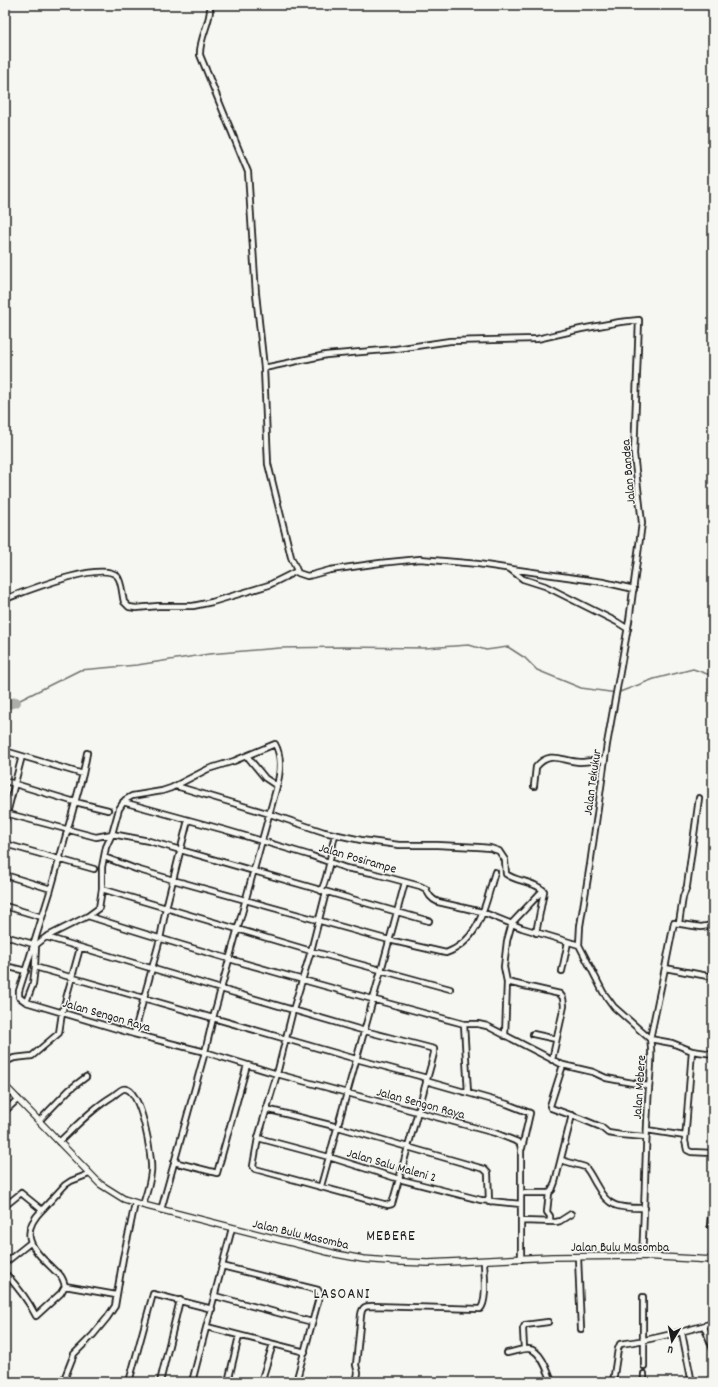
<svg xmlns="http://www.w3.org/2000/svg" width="718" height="1387" font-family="Dekko,sans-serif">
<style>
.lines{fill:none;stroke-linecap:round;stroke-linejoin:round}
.stream{stroke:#727271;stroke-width:1.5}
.river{stroke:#acaca9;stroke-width:10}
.minor-casing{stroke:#1c1c1c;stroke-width:8}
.tertiary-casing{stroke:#1c1c1c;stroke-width:8}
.minor{stroke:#f6f6f2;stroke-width:4.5}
.tertiary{stroke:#f6f6f2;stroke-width:5.5}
.labels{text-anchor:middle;stroke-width:3;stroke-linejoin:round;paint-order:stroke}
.street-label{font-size:13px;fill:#1c1c1c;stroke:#f6f6f2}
.quarter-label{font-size:15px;letter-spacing:1px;fill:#1c1c1c;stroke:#f6f6f2}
</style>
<rect width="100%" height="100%" fill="#f6f6f2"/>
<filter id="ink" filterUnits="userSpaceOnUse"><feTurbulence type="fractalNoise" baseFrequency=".025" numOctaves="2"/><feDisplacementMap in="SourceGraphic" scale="8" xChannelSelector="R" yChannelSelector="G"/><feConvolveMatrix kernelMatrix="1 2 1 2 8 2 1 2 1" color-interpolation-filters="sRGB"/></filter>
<g filter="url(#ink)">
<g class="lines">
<!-- stream -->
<path class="stream" d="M 16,702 L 80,670 L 137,665 L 209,654 L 280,648 L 343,647 L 425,648 L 469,645 L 486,650 L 508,647 L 525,658 L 537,670 L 581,688 L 617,693 L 654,679 L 693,669 L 713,676"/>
<!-- river -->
<path class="river" d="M 5,705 L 16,702"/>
<defs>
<path id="minor" d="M 210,5 C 212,21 199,37 200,55 L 248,172 L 256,294 L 264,368 L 268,464 L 291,557 L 298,573 L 307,576 L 312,575 L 330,570 L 380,563 L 420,559 L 478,564 L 546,574 L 603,582 L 634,589
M 264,368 L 326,355 L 396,349 L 450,341 L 537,339 L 581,329 L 620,322 L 639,320 L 634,454 L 642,523 L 629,621 L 607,744 L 590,865 L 580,926 L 579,945
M 510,569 L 523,579 L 545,586 L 617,622 L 628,629
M 5,599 C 24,592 102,560 117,576 C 122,581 122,595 124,602 L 129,607 L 136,608 L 158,606 L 193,606 L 212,602 L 269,585 L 297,571
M 5,751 L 83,774
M 87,753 L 83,774 L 51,889 L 19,991 L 19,997 L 26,1002 L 134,1034 L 205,1052 L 277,1074 L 495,1133 L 518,1142 L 520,1144 L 521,1149 L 521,1259
M 247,756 L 265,778 L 277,786
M 5,781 L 75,802 L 108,810
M 176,786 L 270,814 L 324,832 L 361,840 L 399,845 L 437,845 L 478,847 L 490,848 L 499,851 L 505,860 L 506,874 C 517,882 534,881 544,891 L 536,933
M 534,786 L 536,767 C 550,750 562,761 580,762 C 588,762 597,760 605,759
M 123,802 L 225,830 L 309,855 L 346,868 L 372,873 L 420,886 L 426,889 C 429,895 431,899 438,902 L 482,912 L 522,928 L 579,945
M 5,813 L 96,837 L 112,834 L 149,841 L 429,921
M 5,821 L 22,756
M 5,844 L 94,869
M 104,857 L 136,869 L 173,880 L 389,940 L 446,953 C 481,940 485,904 495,872
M 5,875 L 51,889
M 102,889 L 311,951 L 450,989
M 321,891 C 330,873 330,853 335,835
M 5,906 L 42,917
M 88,916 C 213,956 338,990 464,1024 L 478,1024 L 487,1026 L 563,1065 L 593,1072 L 606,1078 L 648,1086
M 679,923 L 683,897 L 687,886 L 699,798
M 5,936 L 33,944
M 46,937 L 221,989 L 365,1031 L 434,1049 L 434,1053 L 431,1065 L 392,1204 L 388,1205 L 384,1204 L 255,1169 L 253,1166 L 258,1138 L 277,1074 L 293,1010 L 311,951 L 326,892
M 579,945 L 603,992 L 614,1007 L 650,1039 C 654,1059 648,1085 648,1106 C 645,1156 645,1206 642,1256
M 5,966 L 26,971
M 35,967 L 356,1059 L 427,1078
M 665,968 L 674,923 L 701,927 L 713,925
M 562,971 L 568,942
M 713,977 L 665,968 L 650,1039 L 672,1043 L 692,1051 L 713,1054
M 507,982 L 560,994 L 563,998 L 564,1006 L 552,1060
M 26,1002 L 33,984 L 35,967 L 36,945 L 46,937 L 88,916 L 99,908 L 102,889 L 102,867 L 106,847 L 112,834 L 119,809 L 125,800 L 132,796 L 162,791 L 171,788 L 208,769 L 234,761 L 275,744 C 282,756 280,774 277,786 L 213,1018 L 205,1052 L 161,1210
M 464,1024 L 468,1093
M 134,1034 L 160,939 L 166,908 L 188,820
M 533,1034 L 556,1039
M 505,1036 L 507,982 L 504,967 L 507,941 L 512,923 L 543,890
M 692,1051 L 685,1141 L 687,1150 L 691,1152 L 713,1153
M 5,1062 L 14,1058 L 32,1056 L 59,1033 L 62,1013 L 80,948
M 563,1065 L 550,1106 L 551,1108 L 579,1118 L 601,1127 L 608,1133 L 621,1135 L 646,1137
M 426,1081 L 507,1104 L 530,1113 L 522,1148
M 266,1109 L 338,1127 L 484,1169 L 488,1173 L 489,1202
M 5,1111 L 18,1099
M 39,1121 L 69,1090 L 86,1077
M 647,1130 L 685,1136
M 258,1138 L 329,1157 L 399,1179 L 481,1200 L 521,1204
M 59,1142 C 76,1126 93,1108 113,1096 C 116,1094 120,1090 123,1089 C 141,1084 153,1160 151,1172 C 150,1184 146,1195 143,1205
M 561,1160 L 585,1167 C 590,1172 593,1180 597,1186 C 609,1209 621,1208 645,1208
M 174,1162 L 217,1173 L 247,1065
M 321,1186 C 349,1085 378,984 405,882
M 521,1193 L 549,1193
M 5,1206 L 21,1193 L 42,1210 C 16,1236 35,1251 55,1271 C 57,1273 59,1273 60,1275 C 63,1278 64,1283 65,1286 L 116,1295
M 42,1210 L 65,1185 L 71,1181 L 89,1174
M 521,1221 L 556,1222 L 560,1221 L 571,1214
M 550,1222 L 550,1216 L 547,1212 L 549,1193 L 552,1190 L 555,1182 L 572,1115
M 710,1225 L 713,1195
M 578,1257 L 581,1329
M 5,1263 L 30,1243
M 222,1266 L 318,1290 L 320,1294 L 296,1382
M 5,1273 C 17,1286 28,1300 36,1316 L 61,1293 L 65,1286
M 215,1296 L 312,1322
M 643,1297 L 643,1341
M 704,1326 L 713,1349
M 207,1327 L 305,1352
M 682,1333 L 691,1378 L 689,1381 L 684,1382
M 644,1341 L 644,1366
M 524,1349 L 523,1329 L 525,1325 L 548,1322
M 507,1353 C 514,1352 522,1348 529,1349 C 541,1350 548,1372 552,1382
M 63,1382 L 74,1354 L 93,1335 L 107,1318 L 115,1306 L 123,1258 L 129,1232 L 135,1203
M 129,1382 L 153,1294 L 212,1309
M 160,1382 L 180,1300
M 192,1382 L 232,1228
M 228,1382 L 239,1336
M 261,1382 L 273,1344
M 356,1382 L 358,1373 L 356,1365 L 361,1315 C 362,1307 365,1306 372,1306 L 480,1309 C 488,1302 484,1271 484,1261
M 613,1382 L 618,1349 L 620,1344 C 652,1340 682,1332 713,1323
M 644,1382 L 644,1374"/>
<path id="tertiary" d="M 5,1086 L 100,1184 L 124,1199 L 143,1205 L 336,1254 L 363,1259 L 401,1262 L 428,1263 L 552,1257 L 642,1256 L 713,1260"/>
</defs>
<!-- minor casing -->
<use href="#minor" class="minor-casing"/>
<!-- tertiary casing -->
<use href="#tertiary" class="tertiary-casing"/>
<!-- minor -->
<use href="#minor" class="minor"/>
<!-- tertiary -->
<use href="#tertiary" class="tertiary"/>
</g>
</g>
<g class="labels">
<!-- street labels -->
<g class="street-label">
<text transform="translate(627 472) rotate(-95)" y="5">Jalan Bandea</text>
<text transform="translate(591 782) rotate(-82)" y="5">Jalan Tekukur</text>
<text transform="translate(358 857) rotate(16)" y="5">Jalan Posirampe</text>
<text transform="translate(107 1014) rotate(16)" y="5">Jalan Sengon Raya</text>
<text transform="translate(638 1087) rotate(-86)" y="5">Jalan Mebere</text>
<text transform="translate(421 1102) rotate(15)" y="5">Jalan Sengon Raya</text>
<text transform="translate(392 1164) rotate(16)" y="5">Jalan Salu Maleni 2</text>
<text transform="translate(301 1233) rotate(13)" y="5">Jalan Bulu Masomba</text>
<text x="620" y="1251">Jalan Bulu Masomba</text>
</g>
<!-- quarter labels -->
<g class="quarter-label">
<text x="391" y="1240">MEBERE</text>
<text x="342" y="1298">LASOANI</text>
</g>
</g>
<!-- margin -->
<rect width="718" height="1387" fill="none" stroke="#f6f6f2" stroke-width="20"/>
<rect x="10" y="10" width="698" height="1367" fill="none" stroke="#1c1c1c" stroke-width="1.5" filter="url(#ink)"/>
<!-- north arrow -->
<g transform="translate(672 1341) rotate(190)" stroke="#f6f6f2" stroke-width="3" paint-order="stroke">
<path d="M0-3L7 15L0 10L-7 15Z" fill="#1c1c1c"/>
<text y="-6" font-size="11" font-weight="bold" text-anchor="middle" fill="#1c1c1c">U</text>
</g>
</svg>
